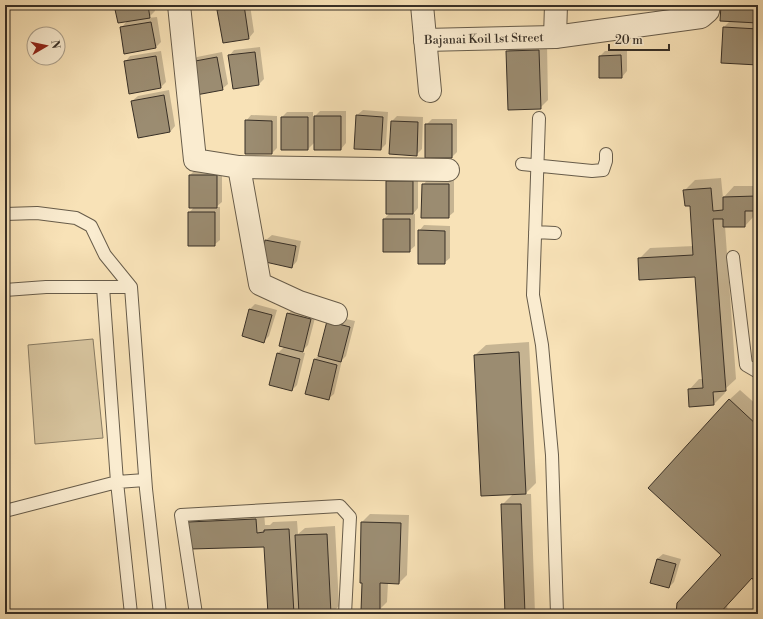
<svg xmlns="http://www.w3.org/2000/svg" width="763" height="619" font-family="'Libre Bodoni',serif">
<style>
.green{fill:#d7c49e;stroke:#877a62}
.shadow{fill:#0003}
.building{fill:#9b8c71;stroke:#372f26}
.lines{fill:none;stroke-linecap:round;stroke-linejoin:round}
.lane-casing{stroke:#675c4a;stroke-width:14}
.street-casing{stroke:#675c4a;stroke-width:24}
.lane{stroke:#faecd0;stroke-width:12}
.street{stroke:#faecd0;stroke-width:22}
.labels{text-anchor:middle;stroke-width:3;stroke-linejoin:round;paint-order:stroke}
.street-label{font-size:12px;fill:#372f26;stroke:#faecd0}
</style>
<rect width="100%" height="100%" fill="#f8e2b7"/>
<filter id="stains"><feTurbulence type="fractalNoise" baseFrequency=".005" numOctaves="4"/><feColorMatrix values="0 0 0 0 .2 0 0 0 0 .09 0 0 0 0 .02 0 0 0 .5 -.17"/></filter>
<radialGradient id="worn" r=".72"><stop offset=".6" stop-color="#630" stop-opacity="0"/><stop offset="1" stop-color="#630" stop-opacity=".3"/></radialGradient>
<!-- green -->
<path class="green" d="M 93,339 L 103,438 L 35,444 L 28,345 Z"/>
<!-- shadow -->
<path class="shadow" d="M 116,5 L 154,5 L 155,11 L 148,18 L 157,17 L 161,42 L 156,47 L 125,53 L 121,28 L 128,20 Z
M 223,5 L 250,5 L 254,32 L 249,38 L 223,42 L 218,10 Z
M 722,5 L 758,5 L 758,64 L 724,27 L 730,21 Z
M 547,43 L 548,100 L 540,108 L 507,52 L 515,44 Z
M 260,47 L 264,79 L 259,84 L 229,56 L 234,50 Z
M 627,50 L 627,71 L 622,77 L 600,56 L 605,51 Z
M 161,51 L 166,82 L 161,87 L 130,93 L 125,62 L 130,56 Z
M 222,52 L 228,84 L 222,89 L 191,62 L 197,57 Z
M 169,90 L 175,126 L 170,132 L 132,101 L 138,96 Z
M 363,110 L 388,112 L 386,144 L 381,149 L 357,115 Z
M 320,111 L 346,111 L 346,143 L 341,149 L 315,142 L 308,149 L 282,149 L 282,117 L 287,112 L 313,112 L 313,118 Z
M 251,115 L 277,116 L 277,148 L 272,153 L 246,121 Z
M 397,116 L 423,117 L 422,149 L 416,155 L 392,121 Z
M 432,119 L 457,119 L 457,152 L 452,157 L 426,125 Z
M 196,169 L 222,169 L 222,202 L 216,207 L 220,207 L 220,240 L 214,245 L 189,213 L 194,207 L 190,207 L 190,175 Z
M 393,175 L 418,175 L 418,208 L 413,214 L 415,214 L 415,246 L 409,251 L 384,251 L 384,219 L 390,213 L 387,213 L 387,181 Z
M 721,178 L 723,198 L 734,186 L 758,186 L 758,207 L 755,210 L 755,215 L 745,226 L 725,226 L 736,379 L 724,390 L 725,393 L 714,404 L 690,406 L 689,390 L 699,379 L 703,379 L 696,276 L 639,259 L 650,248 L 694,246 L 691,205 L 684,191 L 695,180 Z
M 428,179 L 454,179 L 454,212 L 448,217 L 423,185 Z
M 424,225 L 450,226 L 450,258 L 444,263 L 419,231 Z
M 272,235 L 301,241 L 297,261 L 292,267 L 262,260 L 266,240 Z
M 255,304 L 277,310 L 269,336 L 264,341 L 250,309 Z
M 294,308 L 316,314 L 308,345 L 301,352 L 305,353 L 297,385 L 292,390 L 278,353 L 285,346 L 288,314 Z
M 333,316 L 355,321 L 346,356 L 342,360 L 334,394 L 328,399 L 315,359 L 319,355 Z
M 529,342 L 536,483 L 525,494 L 531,494 L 535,614 L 506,614 L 502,505 L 513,494 L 475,355 L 486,345 Z
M 740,390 L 758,406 L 758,584 L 752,577 L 727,604 L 728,614 L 677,614 L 722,555 L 729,400 Z
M 264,511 L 265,525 L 270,525 L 273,522 L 297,521 L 298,534 L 305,528 L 335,526 L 339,606 L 331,614 L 300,614 L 300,609 L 295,614 L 269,614 L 265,546 L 190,523 L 198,514 Z
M 370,514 L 409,515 L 407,575 L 399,583 L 388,583 L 387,602 L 379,610 L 362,522 Z
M 663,554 L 681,559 L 674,582 L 669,587 L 657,559 Z
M 499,609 L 499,614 L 468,614 L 472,610 Z"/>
<!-- building -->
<path class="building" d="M 114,5 L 148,5 L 150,18 L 118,23 Z
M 244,5 L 249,39 L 223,43 L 217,10 Z
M 721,5 L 758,5 L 758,23 L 720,21 Z
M 151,22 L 156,48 L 124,54 L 120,27 Z
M 723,27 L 758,29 L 758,65 L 721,63 Z
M 539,50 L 541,109 L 508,110 L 506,51 Z
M 255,52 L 259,85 L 233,89 L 228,55 Z
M 621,55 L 622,78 L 599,78 L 599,56 Z
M 156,56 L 161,88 L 129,94 L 124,61 Z
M 217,57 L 223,90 L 196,95 L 190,62 Z
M 164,95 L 170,132 L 138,138 L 131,101 Z
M 356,115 L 383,117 L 381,150 L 354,149 Z
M 314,116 L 341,116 L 341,150 L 314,150 Z
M 281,117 L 308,117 L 308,150 L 281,150 Z
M 245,120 L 272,121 L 272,154 L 245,154 Z
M 391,121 L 418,122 L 417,156 L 389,154 Z
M 425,124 L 452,124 L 452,158 L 425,158 Z
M 189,175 L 217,175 L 217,208 L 189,208 Z
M 386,181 L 413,181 L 413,214 L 386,214 Z
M 422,184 L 449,184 L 449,218 L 421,218 Z
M 711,188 L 713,211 L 723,210 L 723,197 L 756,196 L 756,211 L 745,211 L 745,227 L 723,227 L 723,219 L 713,219 L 726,391 L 713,392 L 714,405 L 689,407 L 688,389 L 703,388 L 695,277 L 639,280 L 638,258 L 693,255 L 690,206 L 685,206 L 683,190 Z
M 188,212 L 215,212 L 215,246 L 188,246 Z
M 383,219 L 410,219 L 410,252 L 383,252 Z
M 418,230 L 445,231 L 445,264 L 418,264 Z
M 265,240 L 296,246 L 292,268 L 261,261 Z
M 249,309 L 272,315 L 264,343 L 242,336 Z
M 287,313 L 311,319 L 303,352 L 279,346 Z
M 327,321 L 350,327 L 341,362 L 318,356 Z
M 519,352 L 526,494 L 481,496 L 474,355 Z
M 277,353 L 300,359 L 292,391 L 269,385 Z
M 314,359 L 337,365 L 329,400 L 305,394 Z
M 729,399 L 758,426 L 758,586 L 752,578 L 719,614 L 676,614 L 677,603 L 721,555 L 648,488 Z
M 501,504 L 521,504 L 525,614 L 505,614 Z
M 256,519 L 257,533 L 264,532 L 264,530 L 289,529 L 294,614 L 268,614 L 264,547 L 190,549 L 188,522 Z
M 361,522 L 401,523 L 399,584 L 380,583 L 380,611 L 361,611 L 362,583 L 360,583 Z
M 327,534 L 331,614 L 299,614 L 295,535 Z
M 657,559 L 676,564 L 669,588 L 650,583 Z"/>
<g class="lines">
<defs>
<path id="lane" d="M 539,118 L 533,295 L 542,345 L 552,455 L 557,614
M 522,164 L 592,171 L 603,170 L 606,161 L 606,154
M 5,214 L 37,213 L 76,218 L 91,226 L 105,255 L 131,287 L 146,489 L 160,614
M 535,232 L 555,233
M 733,257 L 746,365 L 758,372
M 103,287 L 117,482 L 131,614
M 5,290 L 46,287 L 131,287
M 5,511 L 117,482 L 145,480
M 196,614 L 181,515 L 340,506 L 350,517 L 345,614"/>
<g id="street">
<path d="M 179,5 L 195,160 L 239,167 L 448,170"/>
<path d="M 422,5 L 430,91"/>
<path d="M 555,37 L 556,5"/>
<path id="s1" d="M 425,40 L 555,37 L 701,17 L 708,11 L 709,5"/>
<path d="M 239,167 L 260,284 L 299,302 L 336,314"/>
</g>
</defs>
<!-- lane casing -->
<use href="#lane" class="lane-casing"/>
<!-- street casing -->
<use href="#street" class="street-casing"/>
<!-- lane -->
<use href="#lane" class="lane"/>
<!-- street -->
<use href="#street" class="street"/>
</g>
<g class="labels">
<!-- street labels -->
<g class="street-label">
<text dy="4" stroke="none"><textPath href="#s1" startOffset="59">Bajanai Koil 1st Street</textPath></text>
</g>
</g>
<!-- margin -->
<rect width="763" height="619" fill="none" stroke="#f8e2b7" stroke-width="20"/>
<rect x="6" y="6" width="751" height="607" fill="none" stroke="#372f26" stroke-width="2"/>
<rect x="10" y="10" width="743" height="599" fill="none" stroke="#372f26"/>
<!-- north arrow -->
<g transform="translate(46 46) rotate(81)"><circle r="19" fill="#faecd0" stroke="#aca08c"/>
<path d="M0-3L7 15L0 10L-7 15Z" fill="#8f2418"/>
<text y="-6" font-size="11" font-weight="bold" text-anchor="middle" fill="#372f26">N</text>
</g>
<!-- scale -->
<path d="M609 44v6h60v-6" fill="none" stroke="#372f26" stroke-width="2"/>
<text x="615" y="44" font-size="12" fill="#372f26" stroke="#faecd0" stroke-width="3" paint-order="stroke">20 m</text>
<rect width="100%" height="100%" filter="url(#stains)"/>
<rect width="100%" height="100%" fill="url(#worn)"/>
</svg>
